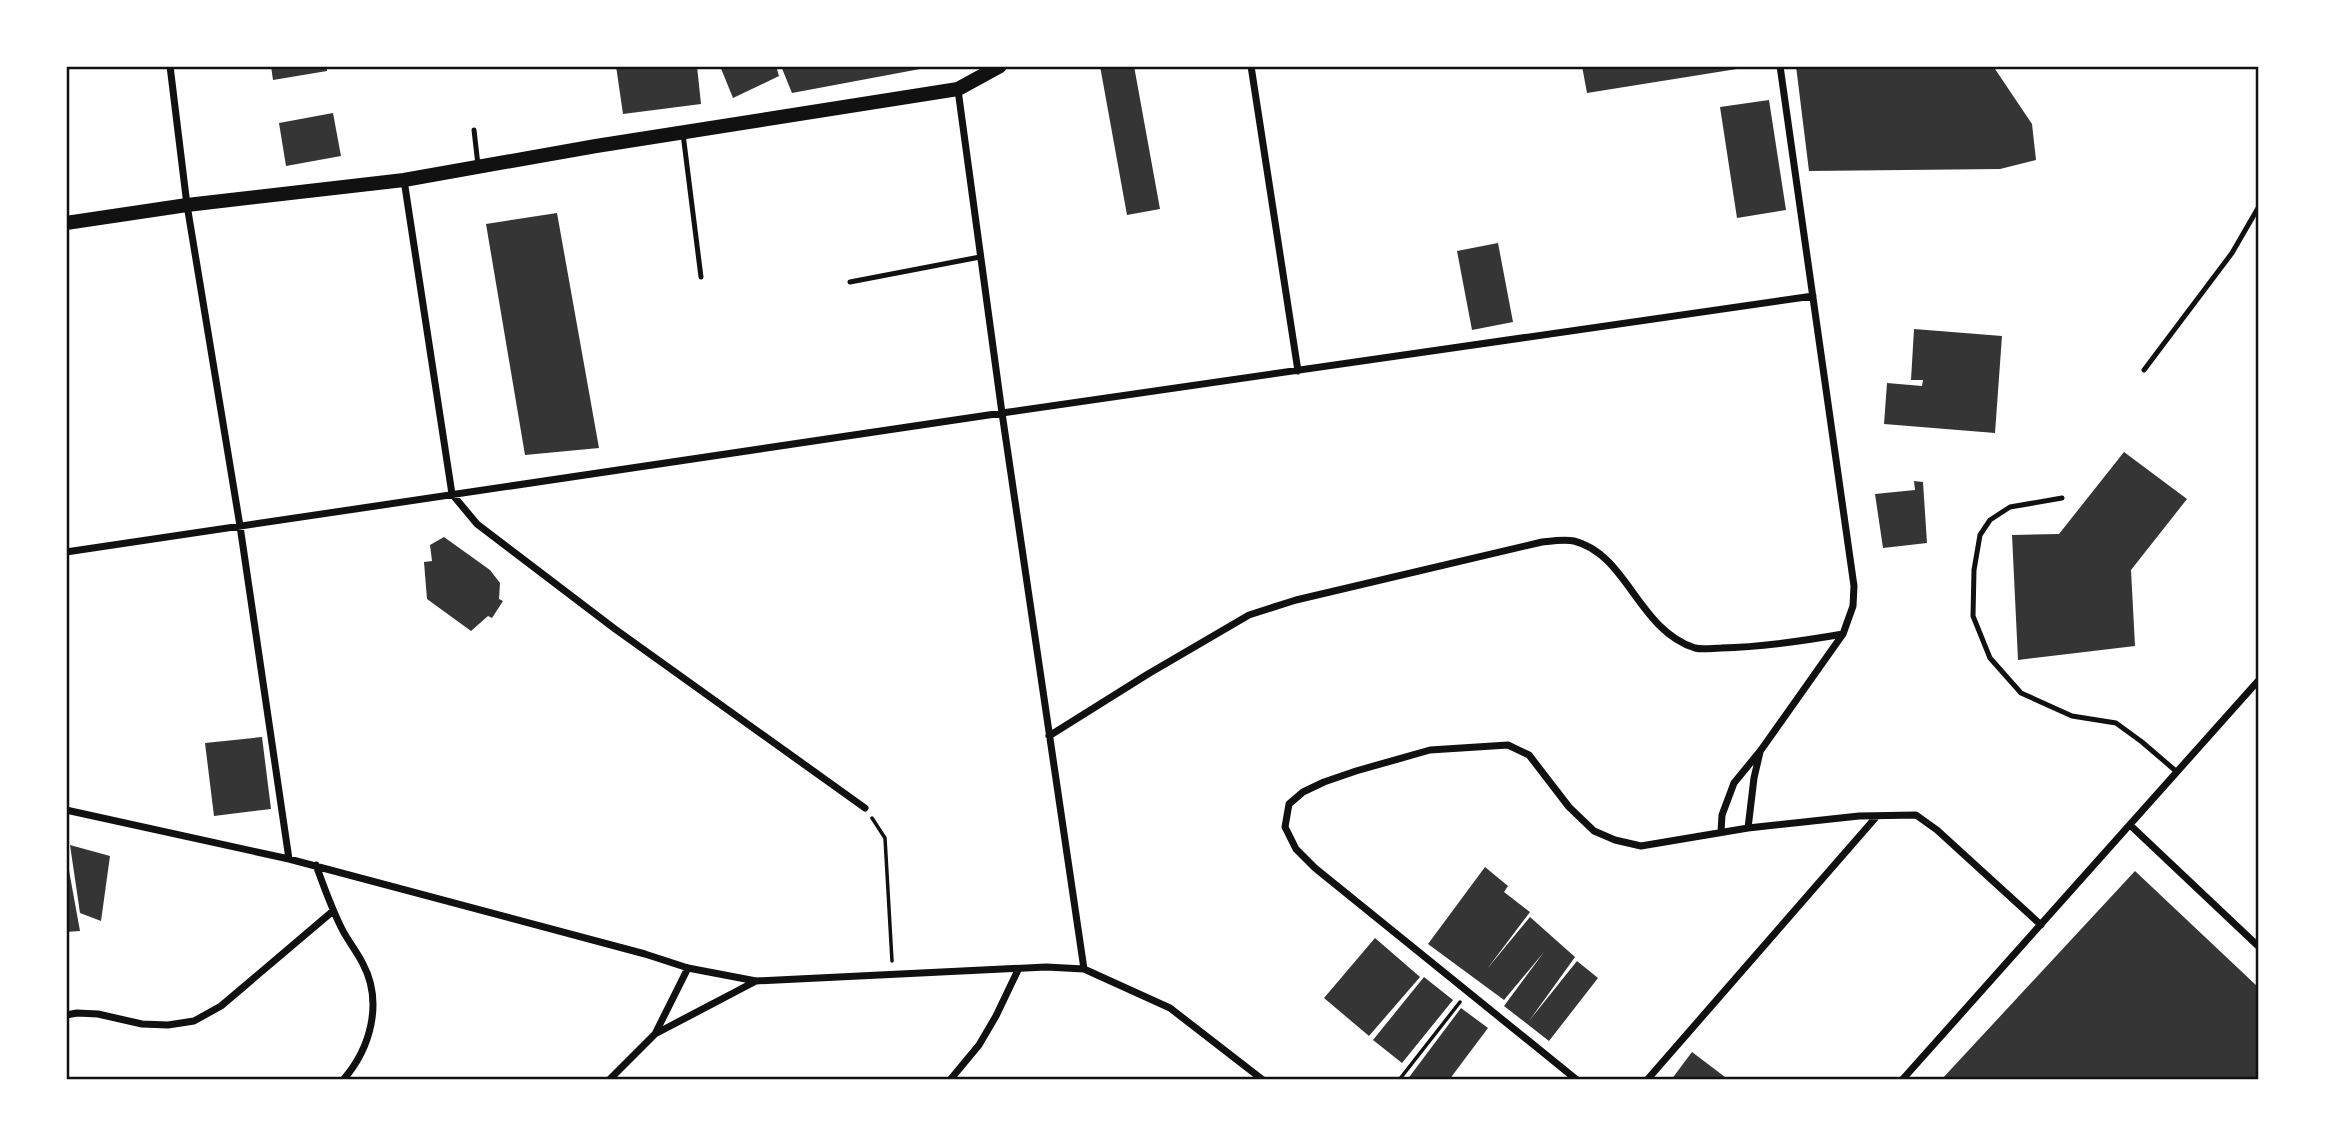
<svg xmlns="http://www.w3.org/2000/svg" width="2325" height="1146" font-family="'Noto Sans',sans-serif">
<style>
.building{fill:#353535}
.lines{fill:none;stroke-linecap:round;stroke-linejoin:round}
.path{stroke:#111;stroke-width:3.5}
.service{stroke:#111;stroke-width:5}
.minor{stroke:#111;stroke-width:7}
.secondary{stroke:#111;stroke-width:14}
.neatline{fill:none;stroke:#111;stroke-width:2.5}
</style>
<rect width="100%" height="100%" fill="#fff"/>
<!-- building -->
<path class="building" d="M 271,66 L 327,66 L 327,71 L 273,80 Z
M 616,66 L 697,66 L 701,104 L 623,114 Z
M 720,66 L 776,66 L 779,76 L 733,98 Z
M 781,66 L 919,66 L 920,69 L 792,93 Z
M 1100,66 L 1134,66 L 1160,209 L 1127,215 Z
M 1582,66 L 1743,66 L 1743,68 L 1587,93 Z
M 1796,66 L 1993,66 L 2032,124 L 2036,160 L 2000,169 L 1809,171 Z
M 1769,100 L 1786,210 L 1737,218 L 1720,107 Z
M 333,113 L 341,156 L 286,166 L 279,123 Z
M 557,213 L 599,448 L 525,455 L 486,224 Z
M 1498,243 L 1513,322 L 1472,330 L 1457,251 Z
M 1914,329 L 2002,336 L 1995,433 L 1884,424 L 1887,383 L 1922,386 L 1923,380 L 1911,380 Z
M 2124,452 L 2187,499 L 2131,570 L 2135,646 L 2018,660 L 2012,535 L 2059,534 Z
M 1914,481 L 1923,482 L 1927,543 L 1883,548 L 1875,494 L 1915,490 Z
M 444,537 L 490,570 L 500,583 L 499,599 L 503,601 L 492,618 L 488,616 L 471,631 L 427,599 L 424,562 L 432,561 L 430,545 Z
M 262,737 L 271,809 L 214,816 L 205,743 Z
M 70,845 L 110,856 L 101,921 L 80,913 Z
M 66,854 L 80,931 L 66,932 Z
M 1485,867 L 1508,886 L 1504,892 L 1530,912 L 1487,969 L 1530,917 L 1575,957 L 1529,1021 L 1577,961 L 1598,978 L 1549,1041 L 1504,1006 L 1544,952 L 1504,1000 L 1428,944 Z
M 2135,871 L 2258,987 L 2258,1080 L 1941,1080 Z
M 1375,938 L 1420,977 L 1369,1036 L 1324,998 Z
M 1424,977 L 1453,1000 L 1402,1063 L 1373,1040 Z
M 1461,1008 L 1488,1028 L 1449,1080 L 1407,1080 Z
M 1692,1052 L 1725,1077 L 1723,1080 L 1671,1080 Z"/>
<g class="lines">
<!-- path -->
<path class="path" d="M 872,818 L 885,838 L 892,961
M 1399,1080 L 1460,1002"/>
<!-- service -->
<path class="service" d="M 474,130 L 478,165
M 683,134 L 701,277
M 850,282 L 980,257
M 2144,370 L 2232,253 L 2258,208
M 2062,498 L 2010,507 L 1990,520 L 1980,535 L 1974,570 L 1973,616 L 1990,658 L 2021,693 L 2072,716 L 2116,723 L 2142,742 L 2177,772"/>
<!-- minor -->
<path class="minor" d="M 170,66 L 187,205 L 240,526 L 289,859
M 1251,66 L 1298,371
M 958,90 L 1002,413 L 1084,969
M 404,180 L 452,494 L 477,524 L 615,629 L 865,808
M 66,552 L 1002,413 L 1813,296
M 1049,736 L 1148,674 L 1249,615 L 1296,600 L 1542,542 C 1552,541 1564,539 1574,541 C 1627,554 1638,630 1695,648 C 1703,650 1713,648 1721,648 C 1762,647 1803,641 1843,634
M 66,810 L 289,859 L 645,954 L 688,968 L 756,981 L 1046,967 L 1084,969 L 1170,1008 L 1263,1080
M 2130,825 L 2258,946
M 1748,828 L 1754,778 L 1760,752
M 1721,832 L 1722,815 L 1734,783 L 1761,750 L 1843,634 L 1853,606 L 1854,586 L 1780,66
M 316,865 C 324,887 332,910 343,931 C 349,942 357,952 363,964 C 383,1002 371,1048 343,1080
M 66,1015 L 77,1013 L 98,1014 L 142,1024 L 168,1025 L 194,1021 L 221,1006 L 333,911
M 655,1034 L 756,981
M 609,1080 L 655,1034 L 688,968
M 950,1080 L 979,1045 L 996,1016 L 1018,970
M 1577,1080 L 1315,868 L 1296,849 L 1285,827 L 1289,804 L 1303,792 L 1324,782 L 1356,771 L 1430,750 L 1508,745 L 1529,755 L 1569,807 L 1594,831 L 1615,840 L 1641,846 L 1748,828 L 1859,816 L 1916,815 L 1937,830 L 2041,925
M 1647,1080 L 1877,816
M 1902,1080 L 2258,681"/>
<!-- secondary -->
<path class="secondary" d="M 66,223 L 187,205 L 404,180 L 596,146 L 958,89 L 1000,66"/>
</g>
<!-- border -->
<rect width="2325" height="1146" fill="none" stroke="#ffffff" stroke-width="136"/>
<rect x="68" y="68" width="2189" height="1010" class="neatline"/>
</svg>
